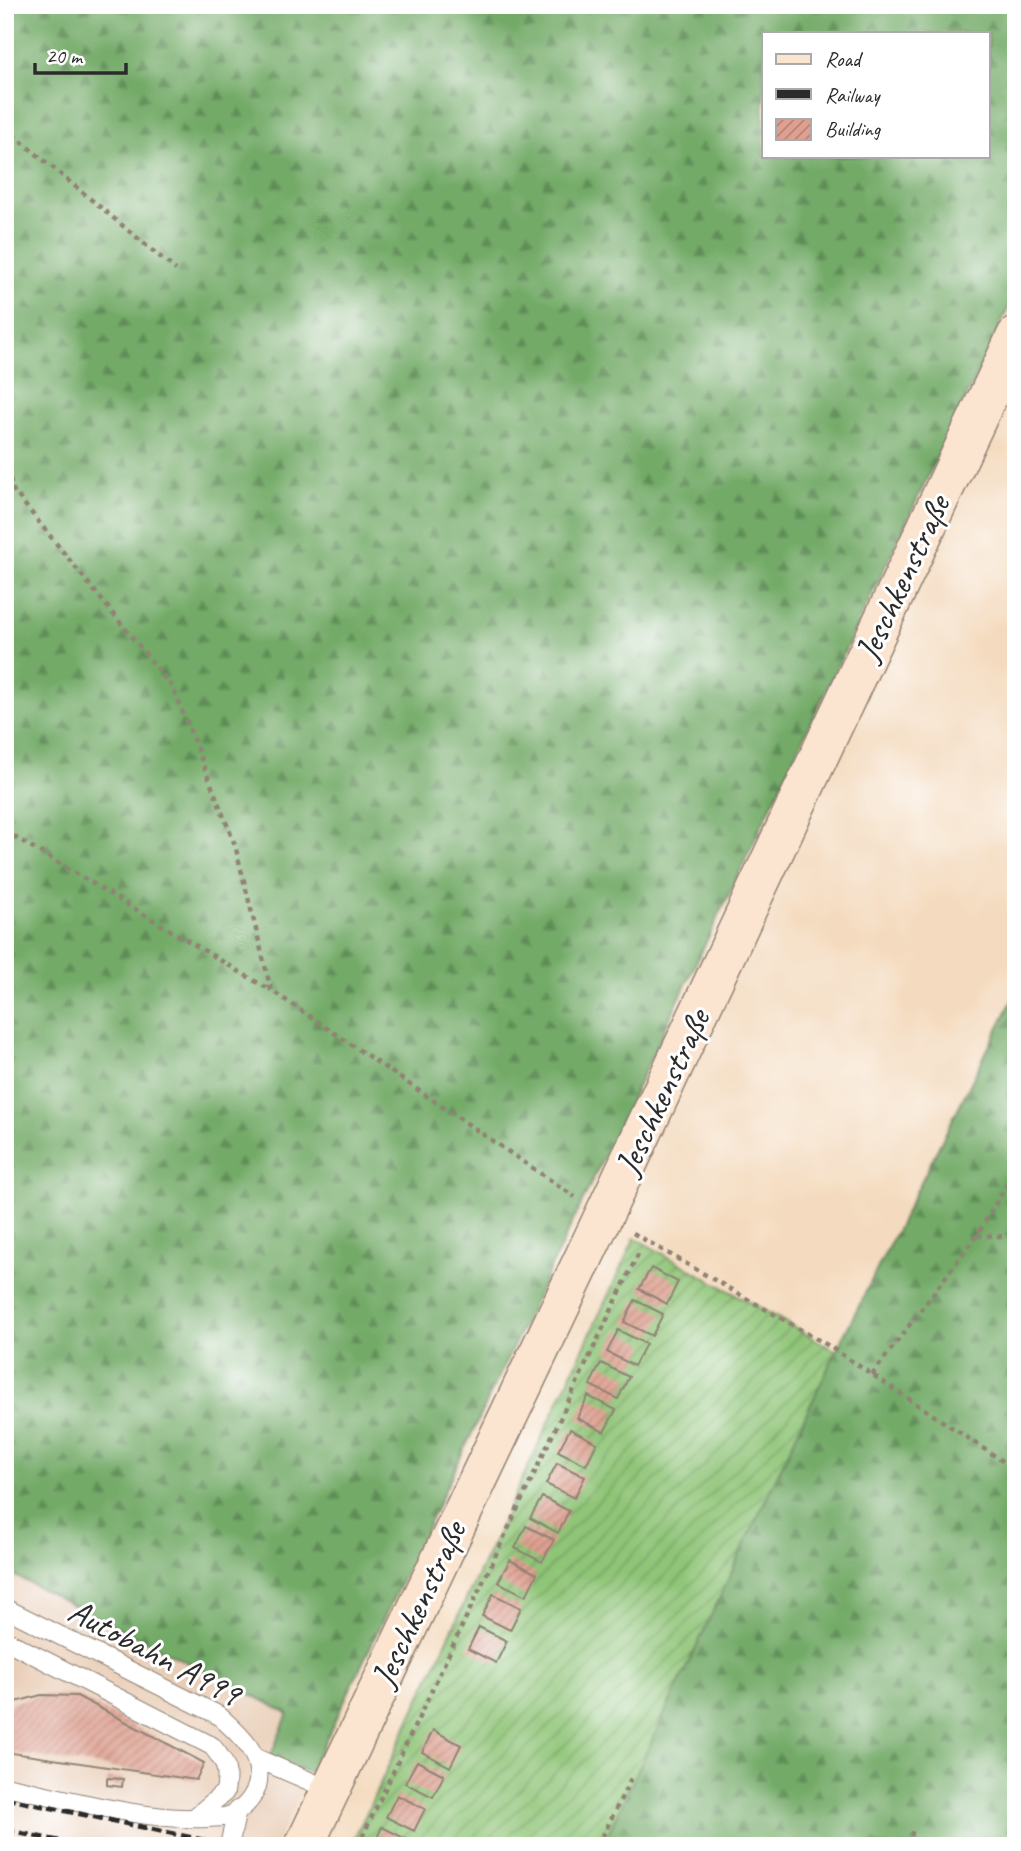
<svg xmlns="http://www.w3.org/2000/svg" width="1021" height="1851" font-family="Caveat,sans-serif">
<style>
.built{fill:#e9ceb7}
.forest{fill:url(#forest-firs);stroke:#4f6a4a;stroke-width:2;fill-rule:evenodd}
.garden{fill:url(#garden-furrows);stroke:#5d7851;stroke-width:2}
.building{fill:url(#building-hatch)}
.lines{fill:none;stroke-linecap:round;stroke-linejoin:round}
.lane-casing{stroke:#908375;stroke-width:20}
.secondary-casing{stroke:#908375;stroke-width:41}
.path{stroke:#908375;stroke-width:4.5;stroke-dasharray:5 5;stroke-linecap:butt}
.lane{stroke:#fff;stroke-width:18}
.secondary{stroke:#fce5d0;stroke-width:38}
.rail{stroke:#2b2b2b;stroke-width:5;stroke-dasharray:10 5;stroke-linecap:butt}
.labels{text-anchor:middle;stroke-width:6;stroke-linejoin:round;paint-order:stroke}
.street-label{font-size:35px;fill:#2b2b2b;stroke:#fff}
</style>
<defs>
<pattern id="forest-firs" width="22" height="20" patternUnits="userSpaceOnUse" patternTransform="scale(1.75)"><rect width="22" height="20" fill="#73aa68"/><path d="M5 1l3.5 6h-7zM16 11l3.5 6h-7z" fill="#5f8b56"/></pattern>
<pattern id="garden-furrows" width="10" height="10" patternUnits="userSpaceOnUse" patternTransform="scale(1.75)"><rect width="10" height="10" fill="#8fc577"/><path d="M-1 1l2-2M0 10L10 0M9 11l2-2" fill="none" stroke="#75a062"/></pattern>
<pattern id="building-hatch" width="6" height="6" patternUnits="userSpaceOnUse" patternTransform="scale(1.75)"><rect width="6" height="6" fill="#dfa090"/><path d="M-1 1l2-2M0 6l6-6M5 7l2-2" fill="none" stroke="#b58376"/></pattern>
</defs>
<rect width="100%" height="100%" fill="#fff"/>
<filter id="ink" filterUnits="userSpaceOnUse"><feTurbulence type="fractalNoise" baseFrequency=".0143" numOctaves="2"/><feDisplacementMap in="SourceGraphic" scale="14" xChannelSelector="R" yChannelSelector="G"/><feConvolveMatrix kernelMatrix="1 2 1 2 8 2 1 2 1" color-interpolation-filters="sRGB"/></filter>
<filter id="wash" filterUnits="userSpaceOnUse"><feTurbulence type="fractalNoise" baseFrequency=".00686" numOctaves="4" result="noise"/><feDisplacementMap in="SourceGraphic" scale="28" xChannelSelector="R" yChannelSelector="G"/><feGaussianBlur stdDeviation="1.57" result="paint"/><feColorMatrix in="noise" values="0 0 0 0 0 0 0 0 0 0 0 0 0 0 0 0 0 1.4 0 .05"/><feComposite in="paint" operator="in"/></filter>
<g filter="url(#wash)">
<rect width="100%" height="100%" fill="#f4dbbf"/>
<!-- built -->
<path class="built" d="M 5,1571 L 288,1713 L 310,1773 L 275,1846 L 5,1846 Z"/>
<!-- forest -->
<path class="forest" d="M 5,5 L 1016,5 L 1016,292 L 310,1773 L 270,1758 L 288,1713 L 5,1571 ZM 764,33 L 988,33 L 988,156 L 764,156 Z
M 1016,993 L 1016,1846 L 602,1846 L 836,1351 Z"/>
<!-- garden -->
<path class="garden" d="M 635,1238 L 836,1351 L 602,1846 L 351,1846 Z"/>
<g id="blocks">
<!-- building -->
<path class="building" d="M 651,1268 L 678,1282 L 667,1304 L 639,1289 Z
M 635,1300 L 663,1314 L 652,1336 L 624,1322 Z
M 618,1330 L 646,1344 L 634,1366 L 607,1352 Z
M 601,1363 L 629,1377 L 618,1399 L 590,1385 Z
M 588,1396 L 616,1410 L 604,1432 L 577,1418 Z
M 570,1429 L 597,1443 L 586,1465 L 558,1451 Z
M 557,1463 L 585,1477 L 574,1498 L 546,1484 Z
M 542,1497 L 569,1511 L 558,1533 L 530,1518 Z
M 526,1526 L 554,1540 L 542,1562 L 515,1548 Z
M 510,1560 L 537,1574 L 526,1596 L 498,1582 Z
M 493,1594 L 521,1608 L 510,1630 L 482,1616 Z
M 479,1627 L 507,1641 L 496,1663 L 468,1649 Z
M 41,1695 L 77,1696 L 204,1763 L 196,1780 L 5,1752 L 5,1705 Z
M 433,1730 L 461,1745 L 450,1767 L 422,1752 Z
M 417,1761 L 444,1775 L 433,1797 L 405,1783 Z
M 107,1778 L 123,1779 L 122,1787 L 107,1785 Z
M 397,1795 L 425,1809 L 414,1831 L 386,1817 Z
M 382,1827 L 410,1841 L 408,1846 L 373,1846 Z"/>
</g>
</g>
<g filter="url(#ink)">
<use href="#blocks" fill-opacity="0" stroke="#908375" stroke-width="2"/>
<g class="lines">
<defs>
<path id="lane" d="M 5,1608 L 218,1715 C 238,1733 265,1755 257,1786 C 253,1799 241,1812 228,1816 C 222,1818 213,1817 207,1818 C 142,1821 69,1799 5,1786
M 5,1640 L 212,1746 C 226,1763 229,1769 225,1792 L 194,1818
M 256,1758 L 330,1790
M 229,1846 L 237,1810"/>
<path id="secondary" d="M 304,1846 L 603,1217 L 1016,336"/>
</defs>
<!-- lane casing -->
<use href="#lane" class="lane-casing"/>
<!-- secondary casing -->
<use href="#secondary" class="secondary-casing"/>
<!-- path -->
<path class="path" d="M 5,128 L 176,270
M 5,459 L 13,490 L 173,688 L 235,845 L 271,990 L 575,1197
M 5,831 L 270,990
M 633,1233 L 829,1346 L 1016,1470
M 977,1235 L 1016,1237
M 872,1375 L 977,1235 L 1016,1169
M 358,1846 L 639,1252
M 598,1846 L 632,1776
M 909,1846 L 913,1828"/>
<!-- lane -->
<use href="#lane" class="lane"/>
<!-- secondary -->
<use href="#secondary" class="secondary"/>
<!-- rail -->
<path class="rail" d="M 5,1798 L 222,1844
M 5,1830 L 83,1846"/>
</g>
</g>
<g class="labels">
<!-- street labels -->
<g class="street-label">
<text transform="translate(902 578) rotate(-65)" y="12">Jeschkenstraße</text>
<text transform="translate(662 1092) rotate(-65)" y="12">Jeschkenstraße</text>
<text transform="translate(418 1604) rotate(-65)" y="12">Jeschkenstraße</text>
<text transform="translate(155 1652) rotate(28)" y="12">Autobahn A999</text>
</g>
</g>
<!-- margin -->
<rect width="1021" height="1851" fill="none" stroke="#fff" stroke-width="28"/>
<!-- legend -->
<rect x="762" y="32" width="228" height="126" fill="#ffffff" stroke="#aaaaaa" stroke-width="2"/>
<rect x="776" y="54" width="35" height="10" fill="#fce5d0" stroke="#aaaaaa" stroke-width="2"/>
<text x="825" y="66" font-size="21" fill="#2b2b2b">Road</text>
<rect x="776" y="89" width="35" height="10" fill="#2b2b2b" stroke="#aaaaaa" stroke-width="2"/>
<text x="825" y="102" font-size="21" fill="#2b2b2b">Railway</text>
<rect x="776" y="119" width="35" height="21" fill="url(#building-hatch)" stroke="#aaaaaa" stroke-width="2"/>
<text x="825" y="136" font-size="21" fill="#2b2b2b">Building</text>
<!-- scale -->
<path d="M35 63v10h91v-10" fill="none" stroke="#2b2b2b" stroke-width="3.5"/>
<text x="46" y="63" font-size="21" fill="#2b2b2b" stroke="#ffffff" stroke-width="5" paint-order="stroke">20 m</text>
</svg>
